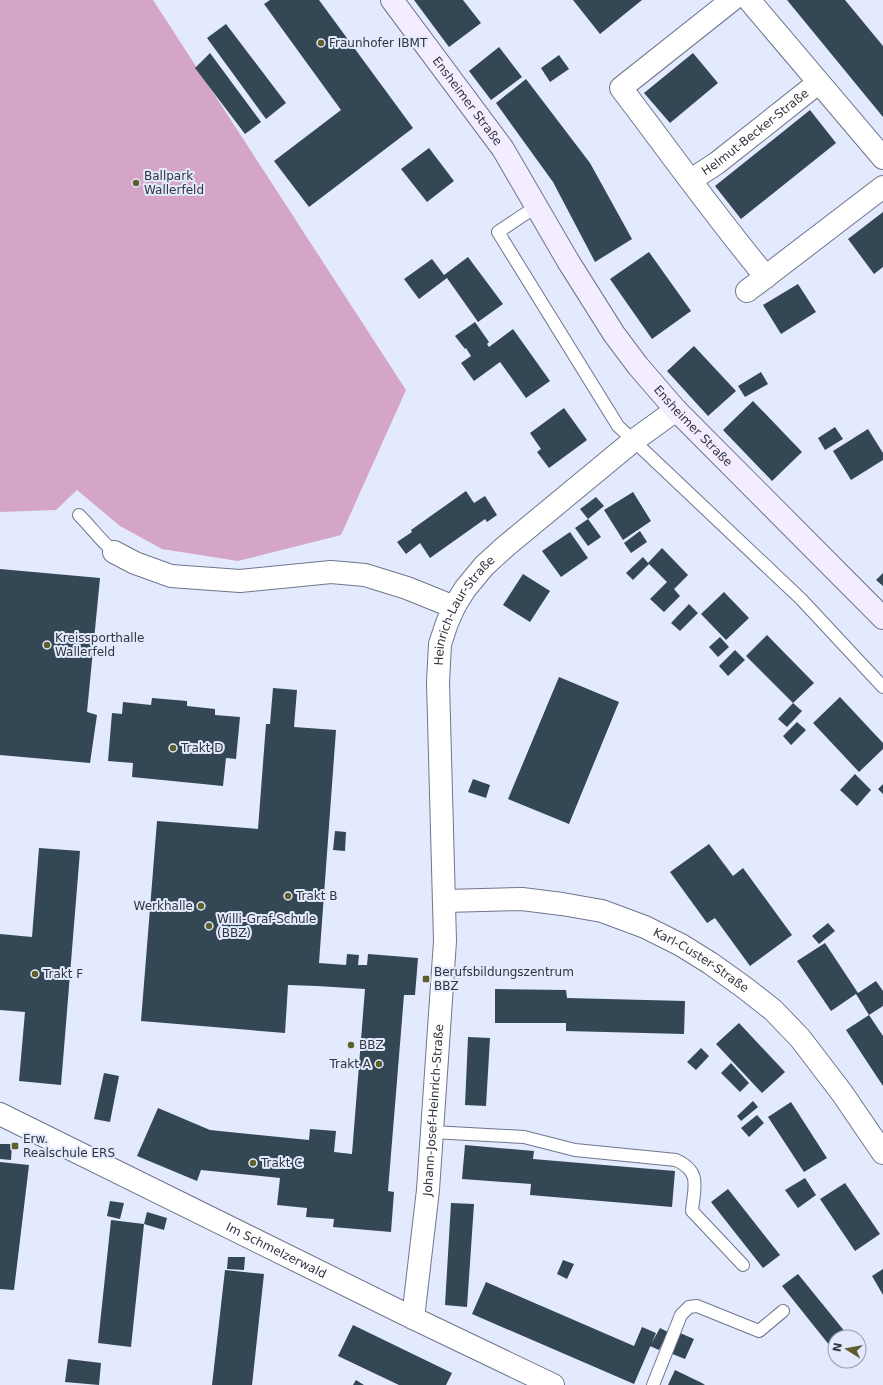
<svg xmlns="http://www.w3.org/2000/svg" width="883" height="1385" font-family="'DejaVu Sans',sans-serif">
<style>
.green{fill:#d5a5c8}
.building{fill:#334755}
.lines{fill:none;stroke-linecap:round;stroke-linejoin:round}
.lane-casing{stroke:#6f768d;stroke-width:14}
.street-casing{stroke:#6f768d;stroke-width:24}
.secondary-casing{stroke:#6f768d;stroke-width:24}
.lane{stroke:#fff;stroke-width:12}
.street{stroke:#fff;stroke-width:22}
.secondary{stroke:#f4ecff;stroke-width:22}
.poi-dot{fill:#5e5f2c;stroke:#e3eafe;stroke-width:1.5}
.labels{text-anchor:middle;stroke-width:4;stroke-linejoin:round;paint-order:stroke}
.poi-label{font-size:12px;fill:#31343e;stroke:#e3eafe;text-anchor:start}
.street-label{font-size:12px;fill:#31343e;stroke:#e3eafe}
</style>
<rect width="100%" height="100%" fill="#e3eafe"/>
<!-- green -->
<path class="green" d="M 0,0 L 153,0 L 406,390 L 341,535 L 238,561 L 162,549 L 120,526 L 77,490 L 56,510 L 0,512 Z"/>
<!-- building -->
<path class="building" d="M 270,0 L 319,0 L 413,128 L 309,207 L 274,161 L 341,110 L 264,4 Z
M 414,0 L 463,0 L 481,23 L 449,47 Z
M 573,0 L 642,0 L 600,34 Z
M 787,0 L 845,0 L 883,46 L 883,117 Z
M 226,24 L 286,103 L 266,119 L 207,38 Z
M 499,47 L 522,77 L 491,100 L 469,71 Z
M 210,53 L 261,122 L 245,134 L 195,68 Z
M 693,53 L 718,83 L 670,123 L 644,93 Z
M 559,55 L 569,69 L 550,82 L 541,68 Z
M 526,79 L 590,163 L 632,239 L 595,262 L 553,182 L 496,103 Z
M 810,110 L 836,143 L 741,219 L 715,186 Z
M 429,148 L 454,181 L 427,202 L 401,169 Z
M 883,212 L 883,267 L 874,274 L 848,239 Z
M 649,252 L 691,311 L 652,339 L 610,279 Z
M 468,257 L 503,304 L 478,322 L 447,278 L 419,299 L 404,279 L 432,259 L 444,275 Z
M 798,284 L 816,312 L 781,334 L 763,305 Z
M 475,322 L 489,342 L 487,344 L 489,347 L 513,329 L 550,381 L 526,398 L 500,362 L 474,381 L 461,363 L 471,356 L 466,348 L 465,349 L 455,336 Z
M 694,346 L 736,391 L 708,416 L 667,371 Z
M 761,372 L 768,384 L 745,397 L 738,386 Z
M 753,401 L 802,452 L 772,481 L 723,430 Z
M 564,408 L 587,440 L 549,468 L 537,452 L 541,449 L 530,433 Z
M 835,427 L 843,439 L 825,450 L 818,438 Z
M 868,429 L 883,453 L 883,460 L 851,480 L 833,451 Z
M 466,491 L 474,503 L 485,496 L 497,515 L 487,522 L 485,519 L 430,558 L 420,543 L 406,554 L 397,542 L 412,532 L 411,530 Z
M 633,492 L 651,521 L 623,540 L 604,510 Z
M 596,497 L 604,506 L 588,519 L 580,509 Z
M 588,519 L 601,537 L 588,546 L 575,528 Z
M 640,531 L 647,542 L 631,553 L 624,543 Z
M 570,532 L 588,558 L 561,577 L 542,551 Z
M 662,548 L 688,575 L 674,589 L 680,596 L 664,612 L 650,599 L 667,582 L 649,564 L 633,580 L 626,573 L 643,557 L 648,563 Z
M 0,569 L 100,578 L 87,712 L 97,715 L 90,763 L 0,755 Z
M 883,573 L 883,586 L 876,580 Z
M 523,574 L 550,591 L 530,622 L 503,605 Z
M 724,592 L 749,618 L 726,640 L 701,614 Z
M 689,604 L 698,613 L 680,631 L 671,623 Z
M 767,635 L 814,683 L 793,703 L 802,711 L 787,727 L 778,719 L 793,703 L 746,656 Z
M 720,637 L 729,647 L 718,657 L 709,647 Z
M 735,650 L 745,660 L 728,676 L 719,666 Z
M 559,677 L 619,702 L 569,824 L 508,799 Z
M 273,688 L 297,690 L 294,727 L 336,730 L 319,963 L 346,965 L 347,954 L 359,955 L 358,965 L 367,965 L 368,954 L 418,958 L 415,995 L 404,995 L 388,1191 L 394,1192 L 391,1232 L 333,1227 L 334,1219 L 306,1217 L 307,1208 L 277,1205 L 280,1178 L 201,1170 L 197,1181 L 137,1156 L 158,1108 L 210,1130 L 309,1140 L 310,1129 L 336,1131 L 334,1152 L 352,1154 L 365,989 L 317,986 L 288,985 L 285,1033 L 141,1021 L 157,821 L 258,829 L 266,724 L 270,724 Z
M 840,697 L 883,743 L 883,749 L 859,772 L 813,723 Z
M 152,698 L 187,701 L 187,706 L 215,709 L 215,715 L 240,717 L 236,759 L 226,758 L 223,786 L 132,777 L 133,763 L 108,761 L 112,713 L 122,714 L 123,702 L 151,705 Z
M 797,722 L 806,730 L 791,745 L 783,736 Z
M 855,774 L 871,790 L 857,806 L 840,790 Z
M 473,779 L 490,785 L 486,798 L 468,792 Z
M 883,784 L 883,794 L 878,789 Z
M 335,831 L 346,832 L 345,851 L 333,850 Z
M 709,844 L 733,876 L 743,868 L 792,935 L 750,966 L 715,918 L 707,923 L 670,872 Z
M 39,848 L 80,851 L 61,1085 L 19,1081 L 25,1012 L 0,1010 L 0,934 L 32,937 Z
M 828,923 L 835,931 L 819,944 L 812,936 Z
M 825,943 L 858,993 L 876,981 L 883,991 L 883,1006 L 869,1015 L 856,994 L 831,1011 L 797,961 Z
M 495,989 L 566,990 L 567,998 L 685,1001 L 684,1034 L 566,1031 L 566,1023 L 495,1023 Z
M 869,1015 L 883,1036 L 883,1086 L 846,1030 Z
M 739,1023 L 785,1072 L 762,1093 L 716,1044 Z
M 468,1037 L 490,1038 L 486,1106 L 465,1105 Z
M 701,1048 L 709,1056 L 696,1070 L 687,1062 Z
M 731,1063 L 749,1083 L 740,1092 L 721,1073 Z
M 104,1073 L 119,1076 L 110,1122 L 94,1119 Z
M 753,1101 L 758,1107 L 741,1121 L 737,1116 Z
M 791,1102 L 827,1158 L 804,1172 L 768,1117 Z
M 757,1115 L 764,1123 L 749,1137 L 741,1128 Z
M 0,1144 L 12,1144 L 11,1160 L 0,1159 Z
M 465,1145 L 534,1151 L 533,1159 L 675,1171 L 672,1207 L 530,1195 L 531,1184 L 462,1179 Z
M 0,1162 L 29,1165 L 14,1290 L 0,1289 Z
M 805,1178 L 816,1195 L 798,1208 L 785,1190 Z
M 845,1183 L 880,1234 L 855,1251 L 820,1199 Z
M 728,1189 L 780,1255 L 763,1268 L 711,1202 Z
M 110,1201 L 124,1203 L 120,1219 L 107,1216 Z
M 451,1203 L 474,1204 L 467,1307 L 445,1305 Z
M 147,1212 L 167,1218 L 164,1230 L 144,1224 Z
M 111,1220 L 144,1224 L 131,1347 L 98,1343 Z
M 228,1257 L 245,1257 L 244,1270 L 227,1269 Z
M 563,1260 L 574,1264 L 567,1279 L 557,1274 Z
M 883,1269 L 883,1295 L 872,1276 Z
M 225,1270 L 264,1274 L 252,1385 L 212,1385 Z
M 798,1274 L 846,1333 L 841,1337 L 835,1337 L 835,1342 L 830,1346 L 782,1286 Z
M 486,1282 L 634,1346 L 642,1327 L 656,1333 L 634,1384 L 472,1314 Z
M 353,1325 L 452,1373 L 446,1385 L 399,1385 L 338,1356 Z
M 660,1328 L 668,1332 L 659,1350 L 650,1346 Z
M 680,1333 L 694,1339 L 685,1359 L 670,1353 Z
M 68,1359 L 101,1363 L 99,1385 L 65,1382 Z
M 675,1370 L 702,1383 L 705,1385 L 668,1385 Z
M 356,1380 L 364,1385 L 353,1385 Z"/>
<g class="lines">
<defs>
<path id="lane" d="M 537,206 L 498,232 L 618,426 L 801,599 L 883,687
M 79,515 C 91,527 101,541 114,552
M 432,1132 L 524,1137 L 575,1150 L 676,1160 C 702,1172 694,1187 692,1211 L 743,1265
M 653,1385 L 681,1315 L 689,1307 L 697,1306 L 759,1331 L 783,1311"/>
<g id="street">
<path d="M 732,0 L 621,88 C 669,151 715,216 766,277"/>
<path d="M 749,0 L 883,158"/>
<path id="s1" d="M 691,180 L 717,163 L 818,83"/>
<path d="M 747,291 L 883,187"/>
<path d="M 114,552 L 135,563 L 171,576 L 240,581 L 331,572 L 365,575 L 407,588 L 454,607"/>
<path id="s2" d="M 445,901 L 522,899 L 562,904 L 602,911 L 645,927 L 681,945 L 710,963 L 745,988 L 773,1010 L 800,1038 L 842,1093 L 883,1153"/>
<path id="s3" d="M 0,1114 L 413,1318 L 553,1385"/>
<path id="s4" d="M 413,1318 L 428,1190 L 445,941 L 438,682 L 440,644 L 447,623 L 454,607 L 465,589 L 484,566 L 506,546 L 633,441 L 676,410"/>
</g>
<g id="secondary">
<path id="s5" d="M 392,0 L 503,149 L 568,261 L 614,334 L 638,366 L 676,410 L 883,618"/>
</g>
</defs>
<!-- lane casing -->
<use href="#lane" class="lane-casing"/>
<!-- street casing -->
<use href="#street" class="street-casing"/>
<!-- secondary casing -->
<use href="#secondary" class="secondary-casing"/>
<!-- lane -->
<use href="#lane" class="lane"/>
<!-- street -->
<use href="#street" class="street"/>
<!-- secondary -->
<use href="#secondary" class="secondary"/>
</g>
<!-- markers -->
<g class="poi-dot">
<circle cx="321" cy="43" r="4"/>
<circle cx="136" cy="183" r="4"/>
<circle cx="47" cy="645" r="4"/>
<circle cx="173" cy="748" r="4"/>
<circle cx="288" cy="896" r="4"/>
<circle cx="201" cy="906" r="4"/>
<circle cx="209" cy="926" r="4"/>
<circle cx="35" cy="974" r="4"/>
<rect x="422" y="975" width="8" height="8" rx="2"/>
<circle cx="351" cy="1045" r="4"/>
<circle cx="379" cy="1064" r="4"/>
<rect x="11" y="1142" width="8" height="8" rx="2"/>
<circle cx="253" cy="1163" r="4"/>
</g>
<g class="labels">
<!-- poi labels -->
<g class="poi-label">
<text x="329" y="47">Fraunhofer IBMT</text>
<text x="144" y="180">Ballpark<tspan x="144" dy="14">Wallerfeld</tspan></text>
<text x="55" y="642">Kreissporthalle<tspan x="55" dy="14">Wallerfeld</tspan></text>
<text x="181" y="752">Trakt D</text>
<text x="296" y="900">Trakt B</text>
<text x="193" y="910" text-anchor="end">Werkhalle</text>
<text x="217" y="923">Willi-Graf-Schule<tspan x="217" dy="14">(BBZ)</tspan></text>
<text x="434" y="976">Berufsbildungszentrum<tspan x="434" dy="14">BBZ</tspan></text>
<text x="43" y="978">Trakt F</text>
<text x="359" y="1049">BBZ</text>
<text x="371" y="1068" text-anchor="end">Trakt A</text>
<text x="23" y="1143">Erw.<tspan x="23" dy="14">Realschule ERS</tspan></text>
<text x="261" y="1167">Trakt C</text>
</g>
<!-- street labels -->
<g class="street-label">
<text dy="4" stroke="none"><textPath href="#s5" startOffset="126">Ensheimer Straße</textPath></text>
<text dy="4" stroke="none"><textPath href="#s1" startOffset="80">Helmut-Becker-Straße</textPath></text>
<text dy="4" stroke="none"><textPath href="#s5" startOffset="523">Ensheimer Straße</textPath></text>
<text dy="4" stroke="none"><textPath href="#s4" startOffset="716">Heinrich-Laur-Straße</textPath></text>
<text dy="4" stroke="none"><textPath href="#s2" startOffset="269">Karl-Custer-Straße</textPath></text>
<text dy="4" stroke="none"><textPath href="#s4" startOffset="209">Johann-Josef-Heinrich-Straße</textPath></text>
<text dy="4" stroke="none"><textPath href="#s3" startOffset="308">Im Schmelzerwald</textPath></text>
</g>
</g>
<!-- north arrow -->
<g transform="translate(847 1349) rotate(281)"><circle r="19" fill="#e3eafe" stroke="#9ca1b1"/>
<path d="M0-3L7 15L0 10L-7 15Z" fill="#5e5f2c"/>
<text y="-6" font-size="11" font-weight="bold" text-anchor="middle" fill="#31343e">N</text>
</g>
</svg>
